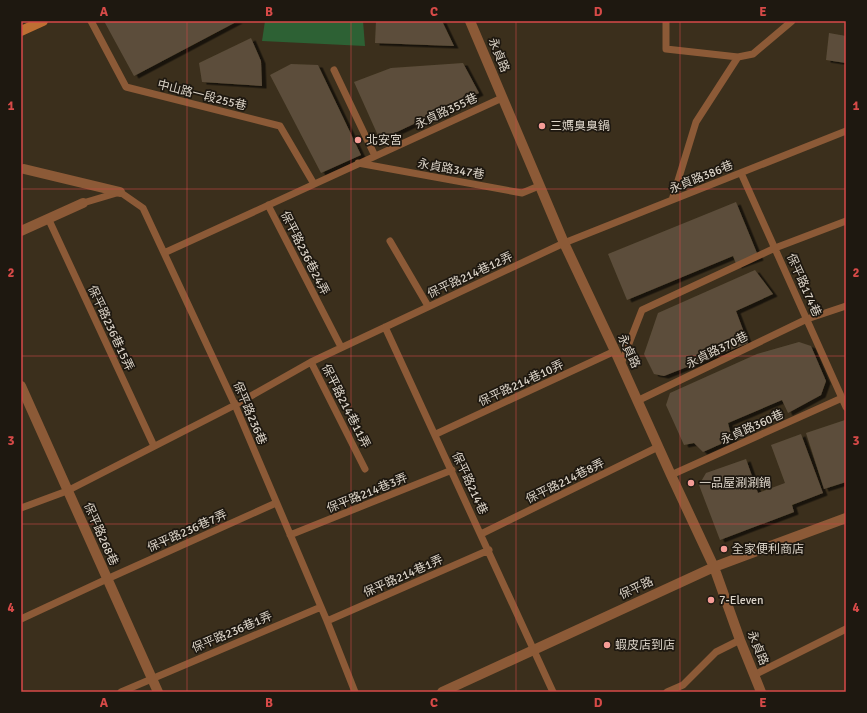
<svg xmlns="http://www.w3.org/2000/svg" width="867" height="713" font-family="Signika,'Noto Sans TC',sans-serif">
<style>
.green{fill:#2d6134}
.building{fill:#5c4e3a;filter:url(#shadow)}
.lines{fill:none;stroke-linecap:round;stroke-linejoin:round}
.lane{stroke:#8c5a37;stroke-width:7}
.street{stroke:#8c5a37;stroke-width:10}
.secondary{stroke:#be6f33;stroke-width:10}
.grid{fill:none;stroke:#d74a48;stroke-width:1;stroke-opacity:0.55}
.poi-dot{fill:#f59c96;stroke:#1e1810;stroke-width:1.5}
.labels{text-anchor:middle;stroke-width:3.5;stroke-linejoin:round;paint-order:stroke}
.street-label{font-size:12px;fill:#dbd3c7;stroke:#1e1810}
.poi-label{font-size:12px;fill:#dbd3c7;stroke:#1e1810;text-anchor:start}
.neatline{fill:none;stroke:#d74a48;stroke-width:1.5}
.grid-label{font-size:13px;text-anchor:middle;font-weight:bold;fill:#d74a48}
</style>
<defs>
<filter id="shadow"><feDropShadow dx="4.5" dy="2.5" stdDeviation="0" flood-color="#0009"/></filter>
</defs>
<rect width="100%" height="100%" fill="#3b2f1c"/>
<!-- green -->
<path class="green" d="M 265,21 L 363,21 L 365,46 L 262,41 Z"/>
<!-- building -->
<path class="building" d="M 104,21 L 238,21 L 134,76 Z
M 376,21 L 442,21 L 454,46 L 375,43 Z
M 829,33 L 846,36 L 846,63 L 826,60 Z
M 251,38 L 261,61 L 262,86 L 202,82 L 199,63 Z
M 463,63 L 479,93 L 380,140 L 354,82 L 391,68 Z
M 291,64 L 318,65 L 361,155 L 321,173 L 270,75 Z
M 736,202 L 759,258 L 737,266 L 733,256 L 627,300 L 608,254 Z
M 755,270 L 773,294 L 736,311 L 748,343 L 664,376 L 654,374 L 644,354 L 658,313 Z
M 799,342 L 811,346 L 826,381 L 821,395 L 788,413 L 782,400 L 728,423 L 732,439 L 703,452 L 694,443 L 684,445 L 666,405 L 670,393 L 757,354 Z
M 845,420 L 846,482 L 824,489 L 806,433 Z
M 801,434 L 823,493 L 792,505 L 794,512 L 720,540 L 699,485 L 706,473 L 746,459 L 758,493 L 785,483 L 771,445 Z"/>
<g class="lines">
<!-- lane -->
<path class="lane" d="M 91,21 L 126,87 L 280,126 L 314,184
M 666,21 L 666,49 L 738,57
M 334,70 L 375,156
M 358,163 L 522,193 L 539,186
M 741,173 L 846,407
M 672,200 L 696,122 L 738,57 L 753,54 L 792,21
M 83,203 L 120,192 L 143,208 L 235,405 L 327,621 L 355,692
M 268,205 L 341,347
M 48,218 L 154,446
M 390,241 L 428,306
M 164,253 L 502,98
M 385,327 L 553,692
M 311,362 L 365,469
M 621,364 L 642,310 L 775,248 L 846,221
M 637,401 L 807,319 L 846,306
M 436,434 L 615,351
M 671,475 L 842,398
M 21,508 L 67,491 L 235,405 L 311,362 L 564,243 L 846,131
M 481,534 L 658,447
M 290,535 L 452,470
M 21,619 L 107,579 L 276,503
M 327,621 L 489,550
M 754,675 L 846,629
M 121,692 L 321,607
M 667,692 L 683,685 L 716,652 L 740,640"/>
<!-- street -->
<path class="street" d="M 470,21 L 564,243 L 615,351 L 671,475 L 714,567 L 740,640 L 761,692
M 24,169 L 120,192
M 21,231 L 83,203
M 21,386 L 158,692
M 442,692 L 714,567 L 846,518"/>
<!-- secondary -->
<path class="secondary" d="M 21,31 L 43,21"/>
</g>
<!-- grid -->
<path class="grid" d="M 187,21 L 187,692M 351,21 L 351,692M 516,21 L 516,692M 680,21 L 680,692M 21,189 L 846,189M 21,356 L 846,356M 21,524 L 846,524"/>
<!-- markers -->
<g class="poi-dot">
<circle cx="542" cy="126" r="4"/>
<circle cx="358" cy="140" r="4"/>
<circle cx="691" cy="483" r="4"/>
<circle cx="724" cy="549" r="4"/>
<circle cx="711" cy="600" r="4"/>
<circle cx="607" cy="645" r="4"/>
</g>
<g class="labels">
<!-- street labels -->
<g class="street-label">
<text transform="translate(499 55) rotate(68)" y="4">永貞路</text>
<text transform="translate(202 95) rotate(14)" y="4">中山路一段255巷</text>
<text transform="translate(446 111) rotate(-25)" y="4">永貞路355巷</text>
<text transform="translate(451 169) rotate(10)" y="4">永貞路347巷</text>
<text transform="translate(701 177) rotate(-22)" y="4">永貞路386巷</text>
<text transform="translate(305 253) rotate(63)" y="4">保平路236巷24弄</text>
<text transform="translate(470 275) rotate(-25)" y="4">保平路214巷12弄</text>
<text transform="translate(804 285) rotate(66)" y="4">保平路174巷</text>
<text transform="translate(111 328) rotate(65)" y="4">保平路236巷15弄</text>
<text transform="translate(717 350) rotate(-26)" y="4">永貞路370巷</text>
<text transform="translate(629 351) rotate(65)" y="4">永貞路</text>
<text transform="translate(521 383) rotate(-25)" y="4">保平路214巷10弄</text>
<text transform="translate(346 406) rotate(63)" y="4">保平路214巷11弄</text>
<text transform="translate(250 413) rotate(67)" y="4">保平路236巷</text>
<text transform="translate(752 427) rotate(-24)" y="4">永貞路360巷</text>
<text transform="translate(565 481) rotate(-26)" y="4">保平路214巷8弄</text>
<text transform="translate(470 483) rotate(65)" y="4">保平路214巷</text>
<text transform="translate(367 493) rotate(-22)" y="4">保平路214巷3弄</text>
<text transform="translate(187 531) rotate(-24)" y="4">保平路236巷7弄</text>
<text transform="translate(101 534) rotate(66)" y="4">保平路268巷</text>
<text transform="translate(403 576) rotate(-24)" y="4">保平路214巷1弄</text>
<text transform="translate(636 588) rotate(-25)" y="4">保平路</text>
<text transform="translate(232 632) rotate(-23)" y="4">保平路236巷1弄</text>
<text transform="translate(758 648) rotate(68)" y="4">永貞路</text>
</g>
<!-- poi labels -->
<g class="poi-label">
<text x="550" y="130">三媽臭臭鍋</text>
<text x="366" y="144">北安宮</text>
<text x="699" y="487">一品屋涮涮鍋</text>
<text x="732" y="553">全家便利商店</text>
<text x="719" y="604">7-Eleven</text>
<text x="615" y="649">蝦皮店到店</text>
</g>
</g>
<!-- border -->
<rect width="867" height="713" fill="none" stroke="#1e1810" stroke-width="44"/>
<rect x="22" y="22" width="823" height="669" class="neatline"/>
<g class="grid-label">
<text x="104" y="16">A</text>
<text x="269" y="16">B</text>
<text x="434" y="16">C</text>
<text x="598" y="16">D</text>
<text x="763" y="16">E</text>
<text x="11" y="110">1</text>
<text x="856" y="110">1</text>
<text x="11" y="277">2</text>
<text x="856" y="277">2</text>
<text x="11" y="445">3</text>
<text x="856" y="445">3</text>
<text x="11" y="612">4</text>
<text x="856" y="612">4</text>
<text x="104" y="707">A</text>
<text x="269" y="707">B</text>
<text x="434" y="707">C</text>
<text x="598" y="707">D</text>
<text x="763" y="707">E</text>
</g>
</svg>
